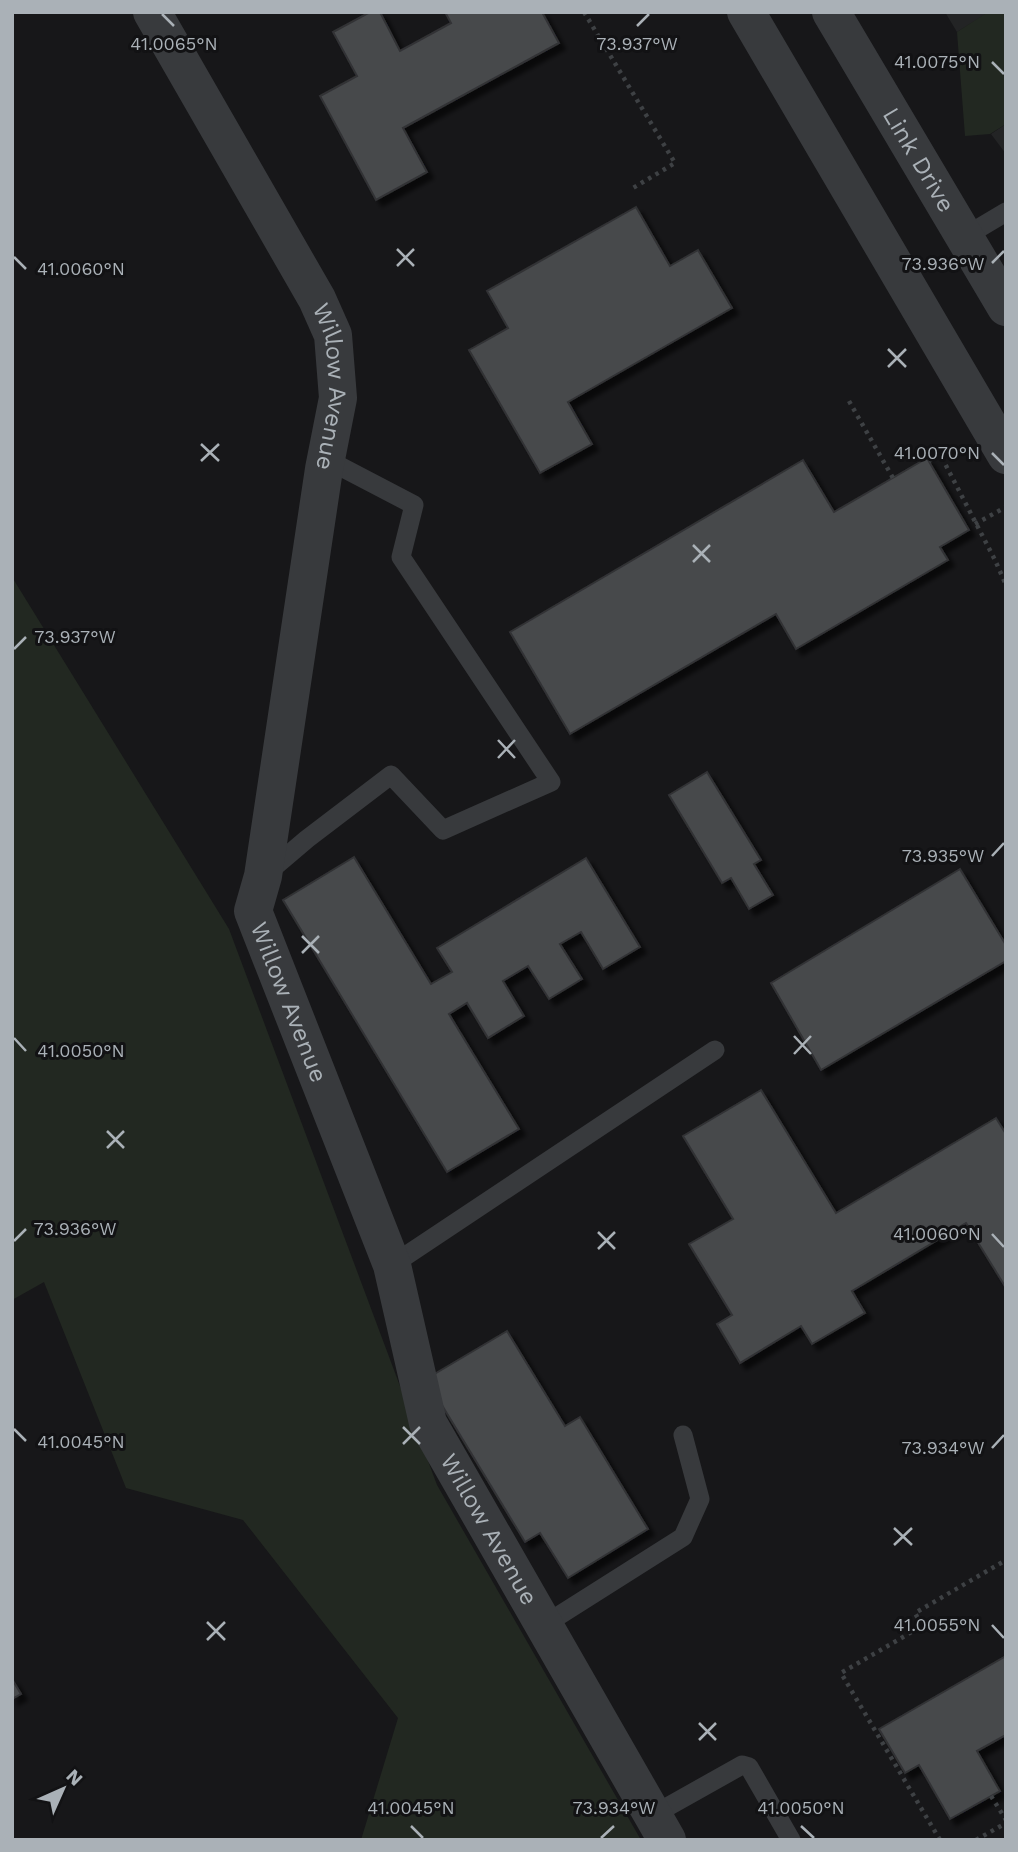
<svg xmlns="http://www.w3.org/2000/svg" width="1018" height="1852" font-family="'Work Sans',sans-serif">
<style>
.built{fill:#232425}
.green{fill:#222821}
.building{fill:#46484b;stroke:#313234;stroke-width:2;filter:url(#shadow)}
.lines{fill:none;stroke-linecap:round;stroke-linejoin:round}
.path{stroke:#3e4144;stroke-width:4.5;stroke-dasharray:3.5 5;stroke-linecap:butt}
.lane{stroke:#383a3d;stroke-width:19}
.street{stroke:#383a3d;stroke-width:38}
.ticks{fill:none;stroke:#aab1b7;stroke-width:2.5}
.labels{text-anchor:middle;stroke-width:6;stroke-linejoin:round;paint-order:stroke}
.street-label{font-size:24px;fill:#aab1b7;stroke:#121214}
.ticks-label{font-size:18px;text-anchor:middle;fill:#aab1b7;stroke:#121214;stroke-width:6;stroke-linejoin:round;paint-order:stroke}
</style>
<defs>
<filter id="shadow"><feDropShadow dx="6" dy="6" stdDeviation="2" flood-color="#0009"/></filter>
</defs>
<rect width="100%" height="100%" fill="#171719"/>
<!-- built -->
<path class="built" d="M 945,12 L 989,12 L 957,32 Z
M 1006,124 L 1006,154 L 991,134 Z"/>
<!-- green -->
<path class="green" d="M 988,12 L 1006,12 L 1006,124 L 990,134 L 965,136 L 957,32 Z
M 12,577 L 229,929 L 437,1485 L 641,1840 L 361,1840 L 398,1718 L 243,1520 L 126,1488 L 44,1282 L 12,1300 Z"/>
<!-- building -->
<path class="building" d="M 370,12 L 380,12 L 400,51 L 451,23 L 445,12 L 542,12 L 559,43 L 403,128 L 427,172 L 376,200 L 320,96 L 357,76 L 333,32 Z
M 636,207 L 670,266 L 698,250 L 732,308 L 568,402 L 592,444 L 540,473 L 469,350 L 508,328 L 487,291 Z
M 927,458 L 969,530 L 940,547 L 948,560 L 796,649 L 776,614 L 570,734 L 510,632 L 803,460 L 834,512 Z
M 707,772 L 761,860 L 754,864 L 773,895 L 749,909 L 731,878 L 722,883 L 669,795 Z
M 354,857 L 431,984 L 452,972 L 437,948 L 586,858 L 640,947 L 603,969 L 581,932 L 560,944 L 582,979 L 549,999 L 528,966 L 503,981 L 524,1016 L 488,1038 L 467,1003 L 449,1014 L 519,1129 L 447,1172 L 283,900 Z
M 960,869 L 1006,945 L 1006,961 L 821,1070 L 771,983 Z
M 761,1090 L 836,1213 L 996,1118 L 1006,1134 L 1006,1288 L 966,1223 L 852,1291 L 865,1313 L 812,1344 L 801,1326 L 740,1363 L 717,1324 L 732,1315 L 689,1244 L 733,1219 L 683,1136 Z
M 507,1331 L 565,1426 L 580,1417 L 648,1529 L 568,1578 L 540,1533 L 525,1542 L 426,1379 Z
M 1006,1656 L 1006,1735 L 977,1751 L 1000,1791 L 950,1819 L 919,1765 L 905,1773 L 879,1729 Z
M 12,1679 L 21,1694 L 12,1699 Z"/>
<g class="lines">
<!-- path -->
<path class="path" d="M 584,12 L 675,163 L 633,188
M 849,401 L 893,478
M 929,461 L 940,454 L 995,560 L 1006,585
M 975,524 L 1006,507
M 991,1796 L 1006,1820
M 940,1840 L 841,1673 L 922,1626 L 915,1613 L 1006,1560
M 976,1840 L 1006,1823"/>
<!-- lane -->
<path class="lane" d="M 964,237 L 1006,212
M 267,873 L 307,839 L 391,775 L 443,830 L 551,782 L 401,557 L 414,505 L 326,459
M 392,1265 L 715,1050
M 544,1625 L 683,1537 L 700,1499 L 683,1435
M 653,1815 L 742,1765 L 749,1767 L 791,1840"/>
<!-- street -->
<g class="street">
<path id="s1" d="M 152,12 L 317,299 L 333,335 L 338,398 L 324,469 L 263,876 L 253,911 L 392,1265 L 428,1423 L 667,1840"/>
<path d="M 746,12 L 1006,455"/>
<path id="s2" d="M 831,12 L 1006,307"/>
</g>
</g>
<!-- ticks -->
<path class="ticks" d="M 162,14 L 174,26M 637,26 L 649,14M 992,62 L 1004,74M 397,249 L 414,266M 14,257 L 26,269M 992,263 L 1004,251M 397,266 L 414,249M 888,349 L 906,367M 888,367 L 906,349M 201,444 L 219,461M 992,453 L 1004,465M 201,461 L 219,444M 693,545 L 710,562M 693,562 L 710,545M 14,649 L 26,637M 498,740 L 515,758M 498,758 L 515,740M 992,856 L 1004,843M 302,936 L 319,953M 302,953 L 319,936M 794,1036 L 811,1054M 14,1038 L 26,1051M 794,1054 L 811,1036M 107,1131 L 124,1148M 107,1148 L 124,1131M 598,1232 L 615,1249M 992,1234 L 1004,1247M 14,1241 L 26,1229M 598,1249 L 615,1232M 403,1427 L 420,1444M 14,1429 L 26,1441M 403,1444 L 420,1427M 992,1448 L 1004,1435M 894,1528 L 912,1545M 894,1545 L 912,1528M 207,1622 L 225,1640M 992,1625 L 1004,1638M 207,1640 L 225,1622M 699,1723 L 716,1740M 699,1740 L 716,1723M 411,1826 L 423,1838M 801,1826 L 814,1838M 601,1838 L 614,1826"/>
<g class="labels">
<!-- street labels -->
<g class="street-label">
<text dy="8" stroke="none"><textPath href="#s2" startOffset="172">Link Drive</textPath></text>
<text dy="8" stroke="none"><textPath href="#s1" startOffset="422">Willow Avenue</textPath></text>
<text dy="8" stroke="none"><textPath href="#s1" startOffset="1052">Willow Avenue</textPath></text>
<text dy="8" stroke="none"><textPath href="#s1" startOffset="1619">Willow Avenue</textPath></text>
</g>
</g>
<g class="ticks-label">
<text x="174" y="50">41.0065°N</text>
<text x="637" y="50">73.937°W</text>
<text x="937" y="68">41.0075°N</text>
<text x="943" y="270">73.936°W</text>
<text x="81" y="275">41.0060°N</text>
<text x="937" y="459">41.0070°N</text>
<text x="75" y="643">73.937°W</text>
<text x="943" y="862">73.935°W</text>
<text x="81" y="1057">41.0050°N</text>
<text x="75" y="1235">73.936°W</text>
<text x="937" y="1240">41.0060°N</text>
<text x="81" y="1448">41.0045°N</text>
<text x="943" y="1454">73.934°W</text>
<text x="937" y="1631">41.0055°N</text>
<text x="411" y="1814">41.0045°N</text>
<text x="614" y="1814">73.934°W</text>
<text x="801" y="1814">41.0050°N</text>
</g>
<!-- border -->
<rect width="1018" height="1852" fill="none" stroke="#aab1b7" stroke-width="28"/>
<!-- north arrow -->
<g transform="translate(63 1789) rotate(45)" stroke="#121214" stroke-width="5" paint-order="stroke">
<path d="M0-5L12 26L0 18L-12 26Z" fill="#aab1b7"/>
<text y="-10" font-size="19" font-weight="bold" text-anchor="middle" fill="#aab1b7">N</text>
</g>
</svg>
